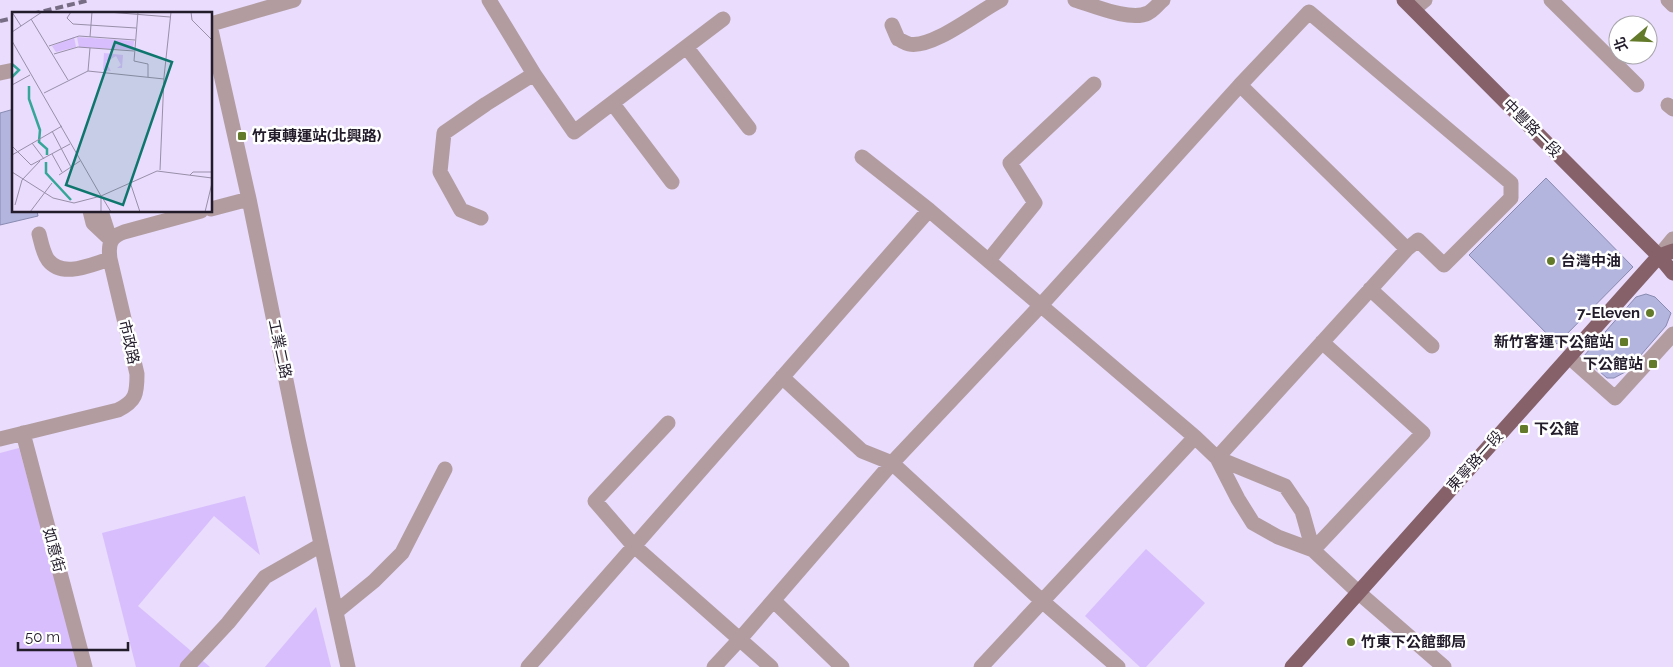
<svg xmlns="http://www.w3.org/2000/svg" width="1673" height="667" font-family="Raleway,'Noto Sans TC',sans-serif">
<style>
.green{fill:#d8befc}
.building{fill:#b3b5de;stroke:#898ab1}
.lines{fill:none;stroke-linecap:round;stroke-linejoin:round}
.minor{stroke:#b29ca0;stroke-width:15}
.major{stroke:#866169;stroke-width:15}
.rail{stroke:#776d84;stroke-width:4;stroke-dasharray:8 4;stroke-linecap:butt}
.poi-dot{fill:#637a2b;stroke:#fff;stroke-width:2}
.labels{text-anchor:middle;stroke-width:5;stroke-linejoin:round;paint-order:stroke}
.street-label{font-size:15px;fill:#221b2a;stroke:#fff}
.poi-label{font-size:15px;font-weight:bold;fill:#221b2a;stroke:#fff;text-anchor:start}
.inset-river{fill:none;stroke:#35a698;stroke-width:2.5}
.inset-road{fill:none;stroke:#998fa9;stroke-width:1}
.view{fill:#0f766e;fill-opacity:0.15;stroke:#0f766e;stroke-width:2.5}
.inset-edge{fill:none;stroke:#221b2a;stroke-width:2.5}
</style>
<rect width="100%" height="100%" fill="#e9dcfd"/>
<!-- green -->
<path class="green" d="M 19,448 L 79,667 L 0,667 L 0,453 Z
M 245,496 L 260,555 L 214,516 L 138,606 L 210,667 L 136,667 L 102,533 Z
M 1146,549 L 1205,603 L 1146,667 L 1140,667 L 1085,616 Z
M 316,607 L 331,667 L 265,667 Z"/>
<!-- building -->
<path class="building" d="M 14,109 L 14,211 L 37,211 L 38,216 L 0,225 L 0,113 Z
M 1546,178 L 1633,267 L 1557,344 L 1469,255 Z
M 1646,294 L 1655,297 L 1671,313 L 1666,326 L 1627,371 L 1614,378 L 1607,378 L 1583,357 L 1636,297 Z"/>
<g class="lines">
<!-- minor -->
<path class="minor" d="M 1075,0 C 1092,5 1131,22 1148,13 C 1153,11 1158,4 1163,0
M 1551,0 L 1637,85
M 1668,0 L 1673,5
M 1414,9 L 1425,0
M 211,24 L 294,0
M 892,25 L 898,39 C 901,40 905,43 909,44 C 933,49 979,11 1001,0
M 211,30 L 249,199 L 298,439 L 348,667
M 687,48 L 749,128
M 0,73 L 14,70
M 534,74 L 574,132 L 723,19
M 1240,85 L 1309,12 L 1511,183 L 1511,198 L 1444,265 L 1418,240 L 1407,249
M 613,104 L 672,182
M 1668,105 L 1673,109
M 862,157 L 929,210 L 1195,437
M 211,209 L 249,199
M 90,211 L 93,223 L 111,240
M 101,211 L 110,239
M 481,218 L 461,210 L 440,172 L 444,133 L 486,104 L 534,74 L 489,0
M 39,234 C 41,242 43,253 48,260 C 63,279 92,264 110,259
M 1659,256 L 1673,239
M 989,260 L 1035,203 L 1010,163 L 1094,84
M 1370,289 L 1432,346
M 1322,342 L 1423,433 L 1313,550 L 1358,592 L 1444,667
M 1569,357 L 1615,398 L 1673,334
M 782,377 L 862,451 L 892,463 L 1042,601 L 1118,667
M 668,423 L 595,501 L 633,545 L 771,667
M 23,433 L 85,667
M 0,439 L 118,410 C 136,401 137,394 137,374 L 110,259 C 108,244 110,237 124,232 L 201,211
M 774,601 L 842,667
M 336,612 L 374,581 L 402,553 L 445,469
M 187,667 L 228,623 L 265,577 L 321,545
M 528,667 L 929,210
M 714,667 L 740,639 L 892,463 L 1042,304 L 1240,85 L 1407,249 L 1217,458
M 981,667 L 1195,437 L 1217,458 L 1238,499 L 1253,523 L 1278,537 L 1313,550 L 1302,511 L 1285,486 L 1217,458"/>
<!-- major -->
<path class="major" d="M 1404,0 L 1659,256 L 1673,273
M 1292,667 L 1659,256 L 1673,251"/>
<!-- rail -->
<path class="rail" d="M 32,14 L 90,0
M 0,21 L 14,18"/>
</g>
<!-- markers -->
<g class="poi-dot">
<rect x="237" y="131" width="10" height="10" rx="2.5"/>
<circle cx="1551" cy="261" r="5"/>
<circle cx="1650" cy="313" r="5"/>
<rect x="1619" y="337" width="10" height="10" rx="2.5"/>
<rect x="1648" y="359" width="10" height="10" rx="2.5"/>
<rect x="1519" y="424" width="10" height="10" rx="2.5"/>
<circle cx="1351" cy="642" r="5"/>
</g>
<g class="labels">
<!-- street labels -->
<g class="street-label">
<text transform="translate(1532 128) rotate(45)" y="5">中豐路一段</text>
<text transform="translate(129 342) rotate(77)" y="5">市政路</text>
<text transform="translate(280 349) rotate(78)" y="5">工業二路</text>
<text transform="translate(1475 461) rotate(-48)" y="5">東寧路一段</text>
<text transform="translate(54 550) rotate(75)" y="5">如意街</text>
</g>
<!-- poi labels -->
<g class="poi-label">
<text x="252" y="141">竹東轉運站(北興路)</text>
<text x="1561" y="266">台灣中油</text>
<text x="1640" y="318" text-anchor="end">7-Eleven</text>
<text x="1614" y="347" text-anchor="end">新竹客運下公館站</text>
<text x="1643" y="369" text-anchor="end">下公館站</text>
<text x="1534" y="434">下公館</text>
<text x="1361" y="647">竹東下公館郵局</text>
</g>
</g>
<!-- overview -->
<g transform="translate(12 12)">
<rect width="200" height="200" fill="#e9dcfd"/>
<path d="M 62,25 L 64,35 L 44,40 L 40,34 ZM 65,25 L 122,29 L 121,38 L 67,35 ZM 92,41 L 111,43 L 110,56 L 105,56 L 109,53 L 104,44 L 94,50 L 99,59 L 91,58 Z" fill="#d8befc"/>
<path class="inset-river" d="M 0,52 L 7,58 L 0,65M 17,74 L 17,87 L 28,118 L 27,130 L 35,137 L 35,143M 34,150 L 34,161 L 59,188"/>
<path class="inset-road" d="M 0,0 L 9,14M 59,0 L 55,6 L 61,12 L 124,16M 96,0 L 158,5M 126,0 L 122,49 L 136,52 L 136,65M 179,0 L 180,8 L 200,28M 19,7 L 56,68M 0,20 L 30,0M 78,25 L 80,0M 0,29 L 89,184 L 89,200M 37,34 L 67,24 L 123,28M 42,42 L 66,35 L 122,39M 76,59 L 78,36M 0,73 L 18,63M 32,81 L 76,59 L 152,67M 40,119 L 59,155M 20,131 L 32,147M 0,134 L 19,153 L 58,132M 40,142 L 50,160M 0,143 L 50,114M 148,158 L 152,65 L 159,0M 0,160 L 41,186 L 62,191 L 89,184 L 145,159 L 200,166M 47,163 L 68,149M 178,163 L 181,160 L 200,160M 118,170 L 128,200M 90,185 L 99,200M 3,193 L 10,168 L 28,149M 18,200 L 40,171M 193,200 L 200,171"/>
<path class="view" d="M 103,30 L 160,50 L 111,193 L 54,173 Z"/>
<rect width="200" height="200" class="inset-edge"/>
</g>
<!-- north arrow -->
<g transform="translate(1633 40) rotate(251)"><circle r="24" fill="#ffffff" stroke="#a7a4aa"/>
<path d="M0-4L9 19L0 12L-9 19Z" fill="#637a2b"/>
<text y="-8" font-size="14" font-weight="bold" text-anchor="middle" fill="#221b2a">北</text>
</g>
<!-- scale -->
<path d="M18 642v8h110v-8" fill="none" stroke="#221b2a" stroke-width="2.5"/>
<text x="25" y="642" font-size="15" fill="#221b2a" stroke="#ffffff" stroke-width="4" paint-order="stroke">50 m</text>
</svg>
